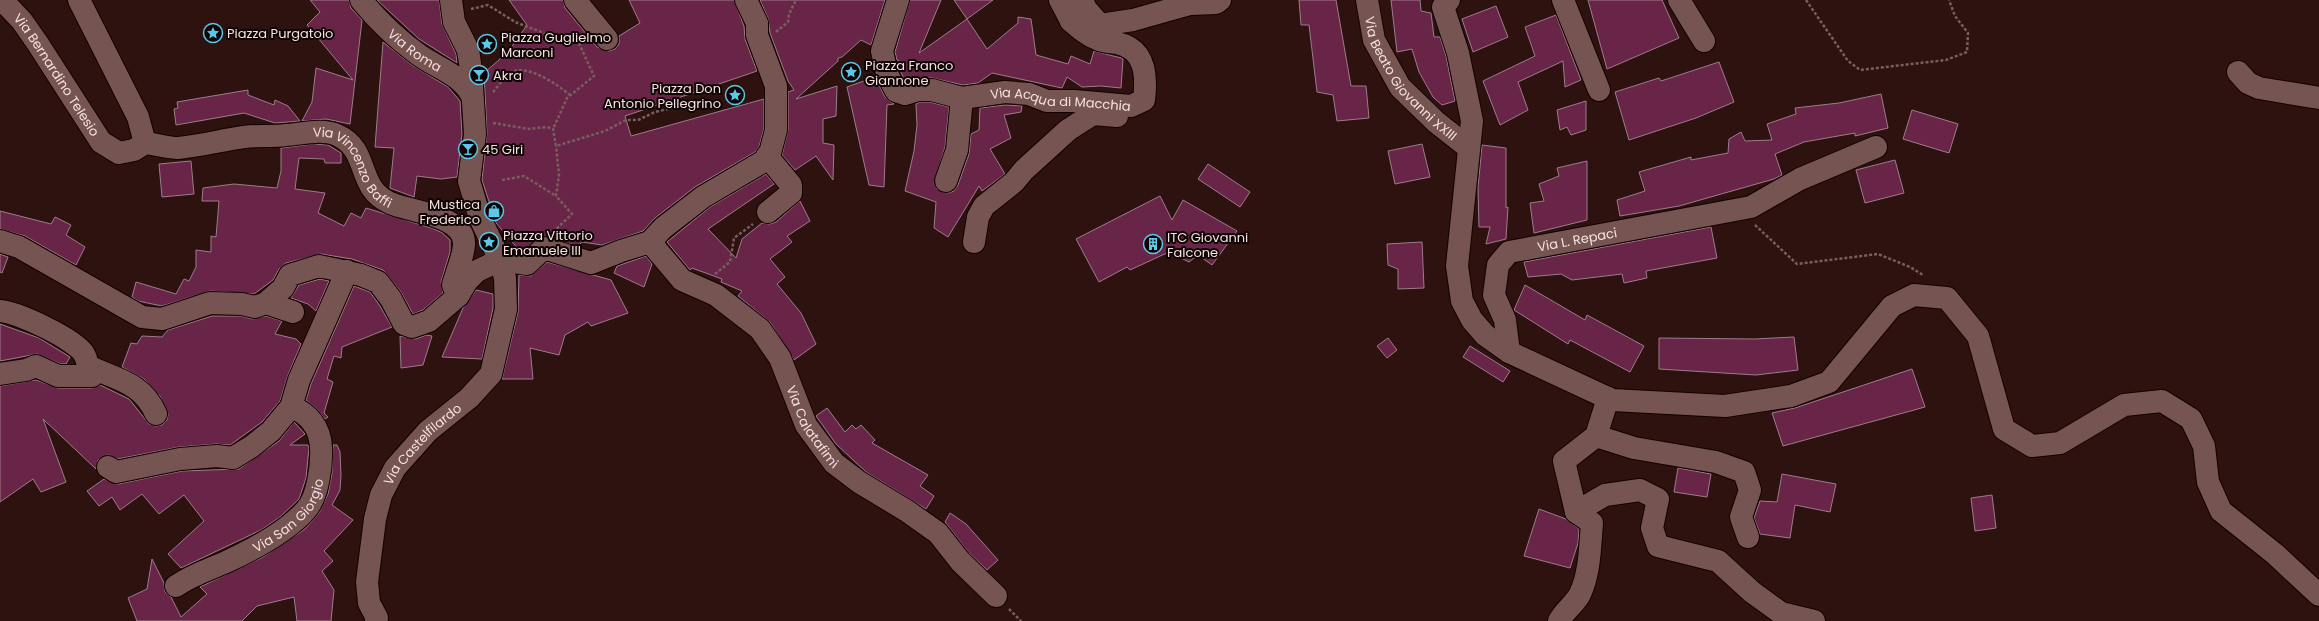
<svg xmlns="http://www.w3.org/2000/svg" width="2319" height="621" font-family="Poppins,sans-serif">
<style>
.building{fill:#682547;stroke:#9d7c8a}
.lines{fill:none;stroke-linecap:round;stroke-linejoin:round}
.minor-casing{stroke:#130101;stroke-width:24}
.path{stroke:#775f5d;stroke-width:2.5;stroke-dasharray:3 2;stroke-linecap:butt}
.minor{stroke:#765451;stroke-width:22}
.labels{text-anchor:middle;stroke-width:4;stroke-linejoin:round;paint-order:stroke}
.poi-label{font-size:13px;fill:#f5e1df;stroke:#0d0403;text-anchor:start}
.street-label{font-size:13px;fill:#f5e1df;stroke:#0d0403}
</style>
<rect width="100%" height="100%" fill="#2d1210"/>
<!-- building -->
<path class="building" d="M 310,0 L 349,0 L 351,8 L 362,20 L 350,124 L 326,119 L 302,121 L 312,102 L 316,68 L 353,80 L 307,25 L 320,12 Z
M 377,0 L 439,0 L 442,24 L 456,54 L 457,63 L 419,39 Z
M 509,0 L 563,0 L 565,8 L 597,47 L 609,51 L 615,49 L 619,44 L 619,36 L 640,23 L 629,0 L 734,0 L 744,26 L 745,39 L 757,71 L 625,116 L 631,136 L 764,99 L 764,128 L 759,147 L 755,152 L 695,187 L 655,218 L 643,231 L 602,245 L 582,242 L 578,246 L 542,236 L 523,251 L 519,250 L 496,223 L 482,180 L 487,133 L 484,73 L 508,52 L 527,25 Z
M 760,0 L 885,0 L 871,45 L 861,40 L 842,57 L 838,58 L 838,61 L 796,99 L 837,86 L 836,116 L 823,119 L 823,143 L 834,145 L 833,180 L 816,156 L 795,170 L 782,155 L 788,130 L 788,92 L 794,90 L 788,81 L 770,33 L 768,18 Z
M 910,0 L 941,0 L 919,53 L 967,19 L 987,49 L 1018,23 L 1018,17 L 1031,19 L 1036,55 L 1068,64 L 1071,56 L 1090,64 L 1094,51 L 1121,58 L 1123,59 L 1121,88 L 1101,86 L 1082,87 L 1067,77 L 1062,88 L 992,73 L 978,83 L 963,85 L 932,78 L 918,78 L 905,81 L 898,66 L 905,64 L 897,60 L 895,52 Z
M 954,0 L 993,0 L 967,19 Z
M 1299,0 L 1336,0 L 1351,86 L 1366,86 L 1369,118 L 1337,121 L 1333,95 L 1317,92 L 1309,25 L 1301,25 Z
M 1391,0 L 1420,0 L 1421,11 L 1431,13 L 1434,37 L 1440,37 L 1446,56 L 1455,101 L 1442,105 L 1433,97 L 1419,72 L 1412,49 L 1397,52 Z
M 1588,0 L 1662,0 L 1679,38 L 1607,69 Z
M 1496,6 L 1508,37 L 1473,52 L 1462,19 Z
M 1556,15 L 1581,80 L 1565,87 L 1563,61 L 1518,82 L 1528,110 L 1500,125 L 1483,81 L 1535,56 L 1525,27 Z
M 383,42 L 412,65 L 448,87 L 460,101 L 462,134 L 457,177 L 441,179 L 417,176 L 414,197 L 390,188 L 394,148 L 375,147 Z
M 1719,62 L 1734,102 L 1696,118 L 1629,140 L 1615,92 L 1659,78 L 1661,81 Z
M 875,77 L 885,97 L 894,104 L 887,105 L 884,187 L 869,185 L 847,87 Z
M 248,90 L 248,95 L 274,105 L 275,100 L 288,106 L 300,121 L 275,123 L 244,113 L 176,125 L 174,109 L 178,108 L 177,102 Z
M 1881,94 L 1888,128 L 1855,136 L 1855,133 L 1804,142 L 1775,154 L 1782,175 L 1774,179 L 1679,206 L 1620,216 L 1617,200 L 1645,191 L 1639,172 L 1691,157 L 1691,160 L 1728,153 L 1729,139 L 1741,132 L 1745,141 L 1772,140 L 1767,124 L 1796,114 L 1795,108 L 1839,103 Z
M 1586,101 L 1586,130 L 1571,135 L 1567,127 L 1560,130 L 1557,110 Z
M 920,102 L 930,102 L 949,107 L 945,147 L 934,183 L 937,189 L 948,193 L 954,191 L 958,185 L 969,154 L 971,134 L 979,130 L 980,108 L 1005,105 L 1022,106 L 1021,112 L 1004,115 L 1011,138 L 990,149 L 1005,174 L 982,191 L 979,186 L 948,237 L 934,228 L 936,202 L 905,191 L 914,151 L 917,125 L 916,104 Z
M 1912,110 L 1958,124 L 1949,153 L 1903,139 Z
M 313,144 L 328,145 L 341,153 L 341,163 L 325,163 L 324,159 L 299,158 L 295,189 L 325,193 L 318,213 L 344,226 L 351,213 L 361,218 L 366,208 L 431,228 L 441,232 L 450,240 L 450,252 L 441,282 L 443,293 L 423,310 L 413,314 L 401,292 L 383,270 L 352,259 L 321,254 L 286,263 L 279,269 L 273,280 L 254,294 L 210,291 L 162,306 L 138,301 L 132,297 L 136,282 L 176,294 L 184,279 L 189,281 L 196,267 L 196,250 L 211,252 L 211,236 L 216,237 L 219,201 L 202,201 L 203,188 L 234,184 L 277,188 L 281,171 L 281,148 Z
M 1422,144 L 1430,177 L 1395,184 L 1388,151 Z
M 1482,145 L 1506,148 L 1506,208 L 1508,207 L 1506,239 L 1486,244 L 1490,227 L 1479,227 L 1478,188 Z
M 1895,160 L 1904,193 L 1865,203 L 1856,170 Z
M 191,161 L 194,194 L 162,197 L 159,164 Z
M 1587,161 L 1587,220 L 1534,233 L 1530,203 L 1544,201 L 1539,184 L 1559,176 L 1557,168 Z
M 1208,164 L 1250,192 L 1240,207 L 1198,179 Z
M 766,174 L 774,184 L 708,229 L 736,258 L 742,239 L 762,223 L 770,224 L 776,222 L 800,201 L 810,221 L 787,236 L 792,242 L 770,259 L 785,277 L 777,284 L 801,313 L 816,344 L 794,360 L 770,322 L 738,296 L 742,291 L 721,282 L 722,279 L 692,268 L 690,270 L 667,242 L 710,207 Z
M 1160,196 L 1172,220 L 1183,200 L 1237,231 L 1212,265 L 1198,255 L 1189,262 L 1169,252 L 1130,270 L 1127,267 L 1099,282 L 1076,239 Z
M 0,211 L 51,224 L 55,217 L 71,225 L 66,235 L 85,247 L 76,265 L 25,236 L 0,229 Z
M 1711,227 L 1717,258 L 1646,271 L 1647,278 L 1624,283 L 1622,274 L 1572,280 L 1561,274 L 1528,277 L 1524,262 Z
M 1422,242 L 1424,288 L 1398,289 L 1398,269 L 1388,265 L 1387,244 Z
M 0,254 L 8,257 L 2,273 L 0,272 Z
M 646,256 L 652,264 L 644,287 L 614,273 L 617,266 Z
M 547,262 L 611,280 L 628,313 L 591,326 L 588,322 L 565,335 L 559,355 L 530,348 L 533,379 L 502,379 L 518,312 L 519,275 L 531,276 Z
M 320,279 L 329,281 L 316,311 L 308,304 L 291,298 L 299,285 Z
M 1525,285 L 1585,320 L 1587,315 L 1644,346 L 1630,372 L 1570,340 L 1568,344 L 1514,310 Z
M 354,286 L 370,292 L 380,306 L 392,327 L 342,347 L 341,358 L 334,356 L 327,379 L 333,382 L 324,413 L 328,417 L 325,419 L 317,409 L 306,400 L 311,384 Z
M 476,290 L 493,294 L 493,308 L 482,359 L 442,357 L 463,308 Z
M 212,316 L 240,316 L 253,319 L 266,316 L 282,321 L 275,334 L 296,339 L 301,344 L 288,375 L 280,401 L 262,422 L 230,445 L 216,444 L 179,447 L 118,459 L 108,455 L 98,460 L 96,469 L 43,419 L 66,482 L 41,492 L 33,479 L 0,502 L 0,386 L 36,380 L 58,388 L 92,388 L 100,385 L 129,399 L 149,424 L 155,426 L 162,425 L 167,420 L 168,414 L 160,396 L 144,379 L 122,367 L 131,343 L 137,344 L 142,336 L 162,337 L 168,330 Z
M 0,324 L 39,338 L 70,357 L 66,364 L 61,364 L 37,354 L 0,361 Z
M 426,335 L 432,336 L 423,365 L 401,368 L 400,336 L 416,339 Z
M 1794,337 L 1798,370 L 1756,375 L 1659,369 L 1659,338 L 1754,339 Z
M 1388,338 L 1397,350 L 1387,358 L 1377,346 Z
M 1470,346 L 1510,371 L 1503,382 L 1463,357 Z
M 1912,369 L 1925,407 L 1783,446 L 1772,413 L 1795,408 Z
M 827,408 L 845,432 L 852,425 L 856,429 L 861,425 L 875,440 L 872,443 L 928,475 L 920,486 L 934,496 L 926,509 L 866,472 L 836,444 L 816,416 Z
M 294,422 L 305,434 L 290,445 L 308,445 L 309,448 L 306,478 L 299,499 L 280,517 L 261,530 L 181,568 L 168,554 L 204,521 L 184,495 L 159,514 L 142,494 L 120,510 L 112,497 L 99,506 L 87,491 L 104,479 L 118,484 L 182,471 L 239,469 L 279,441 Z
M 333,445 L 337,445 L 340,452 L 341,475 L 340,490 L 332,505 L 353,520 L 324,551 L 333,561 L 322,571 L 334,590 L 331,621 L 297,621 L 294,597 L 257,606 L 242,621 L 137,621 L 128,598 L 147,589 L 152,559 L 164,583 L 165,592 L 171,597 L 181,617 L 207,594 L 200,587 L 263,557 L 305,529 L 319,513 L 328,494 L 332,473 Z
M 1678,468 L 1711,474 L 1707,497 L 1674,492 Z
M 1782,474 L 1836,484 L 1830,512 L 1795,505 L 1790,538 L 1760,534 L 1754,518 L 1760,501 L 1777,502 Z
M 1992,495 L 1996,528 L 1975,531 L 1971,498 Z
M 1539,509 L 1566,519 L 1579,529 L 1578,543 L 1570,568 L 1524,556 Z
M 950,513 L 966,524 L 998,560 L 987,570 L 969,553 L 945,522 Z"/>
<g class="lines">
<defs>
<g id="minor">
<path id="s1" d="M 2,0 L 22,21 L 38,44 L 101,142 L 119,153 L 134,150 L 145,143 L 138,117 L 79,0"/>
<path id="s2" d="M 361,0 C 378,21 397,39 419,55 C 437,68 462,75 472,96"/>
<path d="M 575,0 L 607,39"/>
<path id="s3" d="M 898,0 L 882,51 L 887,74 L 896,91 L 905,94 L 918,90 L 932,90 L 962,98 L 1005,92 L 1029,94 L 1047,101 L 1074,101 L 1131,106 L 1144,100 C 1147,76 1146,49 1117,43 C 1111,42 1105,42 1099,40 C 1088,36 1079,28 1071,21"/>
<path d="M 1060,0 L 1071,21 L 1100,25 L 1133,20 L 1190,4 L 1216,3 L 1220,0"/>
<path d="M 1082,0 L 1086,9 L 1100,25"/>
<path id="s4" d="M 1367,0 L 1374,40 L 1400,87 L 1436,122 L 1469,148"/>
<path d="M 1449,0 L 1443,7 L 1458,53 L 1472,121 L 1457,266 L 1462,301 L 1472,320 L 1485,335 L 1509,352 L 1612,400 L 1725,406 L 1791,396 L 1829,382 L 1892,306 L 1914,295 L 1947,298 L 1978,336 L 2004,429 L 2032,446 L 2060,443 L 2124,405 L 2162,401 L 2191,419 L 2204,446 L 2208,482 L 2221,511 L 2275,554 L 2319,595"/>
<path d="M 1563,0 L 1599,90"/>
<path d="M 1679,0 L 1704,41"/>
<path d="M 2238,72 L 2248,83 L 2259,88 L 2319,98"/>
<path id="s5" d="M 145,143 C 156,144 168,148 178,148 C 200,146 222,140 244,137 C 258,135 272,137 286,135 C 301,134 323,128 337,135 C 371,150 355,187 390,203 C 410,212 466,215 464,245 C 463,258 456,273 453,285 L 458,296"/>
<path d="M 767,156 L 791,185 L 791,193 L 768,212"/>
<path d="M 946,181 L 957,150 L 962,98"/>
<path d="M 0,241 L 19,247 L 142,317 L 162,319 L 210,303 L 242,304 L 255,307 L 266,303 L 283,288 L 290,275 L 319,266 L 361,275 L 378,282 L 391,299 L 404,324 L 412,327 L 429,321 L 458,296 L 467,281 L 477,271 L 500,260 L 527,264 L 544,248 L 591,263 L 621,251 L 650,242 L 663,228 L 703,197 L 764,161 L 770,153 L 776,130 L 776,86 L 757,35 L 757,23 L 746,0"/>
<path id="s6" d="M 650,242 L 682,280 L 716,295 L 760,329 L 780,358 L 806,425 L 834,463 L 859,482 L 907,511 L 938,533 L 960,561 L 996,596"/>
<path d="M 974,242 L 978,217 L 984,206 L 1014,182 L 1024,170 L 1068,130 L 1093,114 L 1117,116"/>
<path d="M 266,303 L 293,312"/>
<path d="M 0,311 C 17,312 75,339 84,354 C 86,357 87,362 88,366 C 117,380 142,382 156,414"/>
<path id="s7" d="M 1509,352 L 1505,320 L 1494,295 L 1498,265 L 1509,252 L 1751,207 L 1800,179 L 1876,147"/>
<path d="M 0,374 L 26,370 L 36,366 L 58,376 L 92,376"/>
<path d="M 1596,436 L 1634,448 L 1716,462 L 1744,472 L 1750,490 L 1741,517 L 1748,537"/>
<path d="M 108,467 L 116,472 L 180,459 L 217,456 L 233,458 L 251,447 L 271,431 L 291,407 L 299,380 L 347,271"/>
<path d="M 1576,512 L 1605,495 L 1640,490 L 1658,499 L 1652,528 L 1658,546 L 1718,561 L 1752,592 L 1781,613 L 1814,621"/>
<path id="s8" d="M 176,586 C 192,575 208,570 226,562 C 252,550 285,533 305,511 C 318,498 322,465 321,447 C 320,428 309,413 291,407"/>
<path id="s9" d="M 376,621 L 377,618 L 369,603 L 367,582 L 375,519 L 381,495 L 395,468 L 428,431 L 469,398 L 491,374 L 506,309 L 505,278 L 500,260 L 480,218 L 469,181 L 475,134 L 471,70 L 468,50 L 454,22 L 451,0"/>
<path d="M 1559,621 C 1564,611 1575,604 1580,594 C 1590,573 1590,546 1592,523 L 1576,512 L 1564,461 L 1596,436 L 1608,398"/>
</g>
</defs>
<!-- minor casing -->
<use href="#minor" class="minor-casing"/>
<!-- path -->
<path class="path" d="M 1806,0 L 1848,61 L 1860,70 L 1946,60 L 1967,52 L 1968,33 L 1955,16 L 1949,0
M 471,9 L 488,5 L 515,22 L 557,38 L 576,37 L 594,76 L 567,98 L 553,129
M 776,32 L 788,22 L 789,14 L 796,0
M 493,92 C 498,87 505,75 512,72 C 528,64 558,85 570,95
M 493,123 L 529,129 L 547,127 L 553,129 L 556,146 L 605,131 L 626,120 L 638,120 L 655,112 L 676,107
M 502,180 L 524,176 L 556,196
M 1755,225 L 1797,264 L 1878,254 L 1910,267 L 1923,275
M 553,232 L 572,214 L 556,196 L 559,175 L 556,146
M 715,274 L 730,262 L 734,238 L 753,224
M 1009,609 L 1021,621"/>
<!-- minor -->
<use href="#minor" class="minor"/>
</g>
<!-- icons -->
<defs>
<symbol id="sight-ring" viewBox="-11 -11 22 22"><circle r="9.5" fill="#0d0403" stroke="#5cc7e8" stroke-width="1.5"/><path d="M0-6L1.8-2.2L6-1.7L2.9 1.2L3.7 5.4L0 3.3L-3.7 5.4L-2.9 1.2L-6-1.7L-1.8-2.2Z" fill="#5cc7e8"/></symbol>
<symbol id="bar-ring" viewBox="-11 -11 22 22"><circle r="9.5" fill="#0d0403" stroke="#5cc7e8" stroke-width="1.5"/><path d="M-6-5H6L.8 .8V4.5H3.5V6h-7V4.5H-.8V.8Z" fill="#5cc7e8"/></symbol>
<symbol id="shop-ring" viewBox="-11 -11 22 22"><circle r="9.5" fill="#0d0403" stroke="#5cc7e8" stroke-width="1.5"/><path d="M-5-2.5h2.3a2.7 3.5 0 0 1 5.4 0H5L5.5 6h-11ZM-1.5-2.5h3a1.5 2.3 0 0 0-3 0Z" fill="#5cc7e8"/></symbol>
<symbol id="building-ring" viewBox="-11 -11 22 22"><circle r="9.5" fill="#0d0403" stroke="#5cc7e8" stroke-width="1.5"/><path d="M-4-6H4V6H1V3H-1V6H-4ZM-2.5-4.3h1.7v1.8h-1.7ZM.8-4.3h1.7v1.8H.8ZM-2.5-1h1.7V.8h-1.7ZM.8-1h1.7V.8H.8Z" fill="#5cc7e8"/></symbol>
</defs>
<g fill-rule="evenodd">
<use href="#sight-ring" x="202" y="22" width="22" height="22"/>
<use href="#sight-ring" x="476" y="33" width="22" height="22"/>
<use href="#sight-ring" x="840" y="61" width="22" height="22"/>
<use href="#bar-ring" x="468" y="64" width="22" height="22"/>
<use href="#sight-ring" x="724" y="84" width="22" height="22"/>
<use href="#bar-ring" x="457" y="138" width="22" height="22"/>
<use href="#shop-ring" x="483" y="200" width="22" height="22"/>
<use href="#sight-ring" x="478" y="231" width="22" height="22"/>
<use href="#building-ring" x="1142" y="233" width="22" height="22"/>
</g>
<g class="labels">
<!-- poi labels -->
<g class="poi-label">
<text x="227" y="38">Piazza Purgatoio</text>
<text x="501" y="42">Piazza Guglielmo<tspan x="501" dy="15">Marconi</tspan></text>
<text x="865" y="70">Piazza Franco<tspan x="865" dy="15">Giannone</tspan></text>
<text x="493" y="80">Akra</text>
<text x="721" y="93" text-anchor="end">Piazza Don<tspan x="721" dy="15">Antonio Pellegrino</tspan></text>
<text x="482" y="154">45 Giri</text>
<text x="480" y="209" text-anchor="end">Mustica<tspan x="480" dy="15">Frederico</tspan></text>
<text x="503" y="240">Piazza Vittorio<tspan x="503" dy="15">Emanuele III</tspan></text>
<text x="1167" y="242">ITC Giovanni<tspan x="1167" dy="15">Falcone</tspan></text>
</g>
<!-- street labels -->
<g class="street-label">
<text dy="5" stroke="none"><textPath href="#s2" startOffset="74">Via Roma</textPath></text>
<text dy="5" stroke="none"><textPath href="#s1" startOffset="93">Via Bernardino Telesio</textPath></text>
<text dy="5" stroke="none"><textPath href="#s4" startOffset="93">Via Beato Giovanni XXIII</textPath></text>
<text dy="5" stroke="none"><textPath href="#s3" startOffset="264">Via Acqua di Macchia</textPath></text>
<text dy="5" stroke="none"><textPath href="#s5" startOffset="227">Via Vincenzo Baffi</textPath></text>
<text dy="5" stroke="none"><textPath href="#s7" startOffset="176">Via L. Repaci</textPath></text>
<text dy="5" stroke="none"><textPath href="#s6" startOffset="254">Via Calatafimi</textPath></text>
<text dy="5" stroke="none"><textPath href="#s9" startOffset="196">Via Castelfilardo</textPath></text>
<text dy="5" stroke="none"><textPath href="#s8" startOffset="136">Via San Giorgio</textPath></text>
</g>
</g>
</svg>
